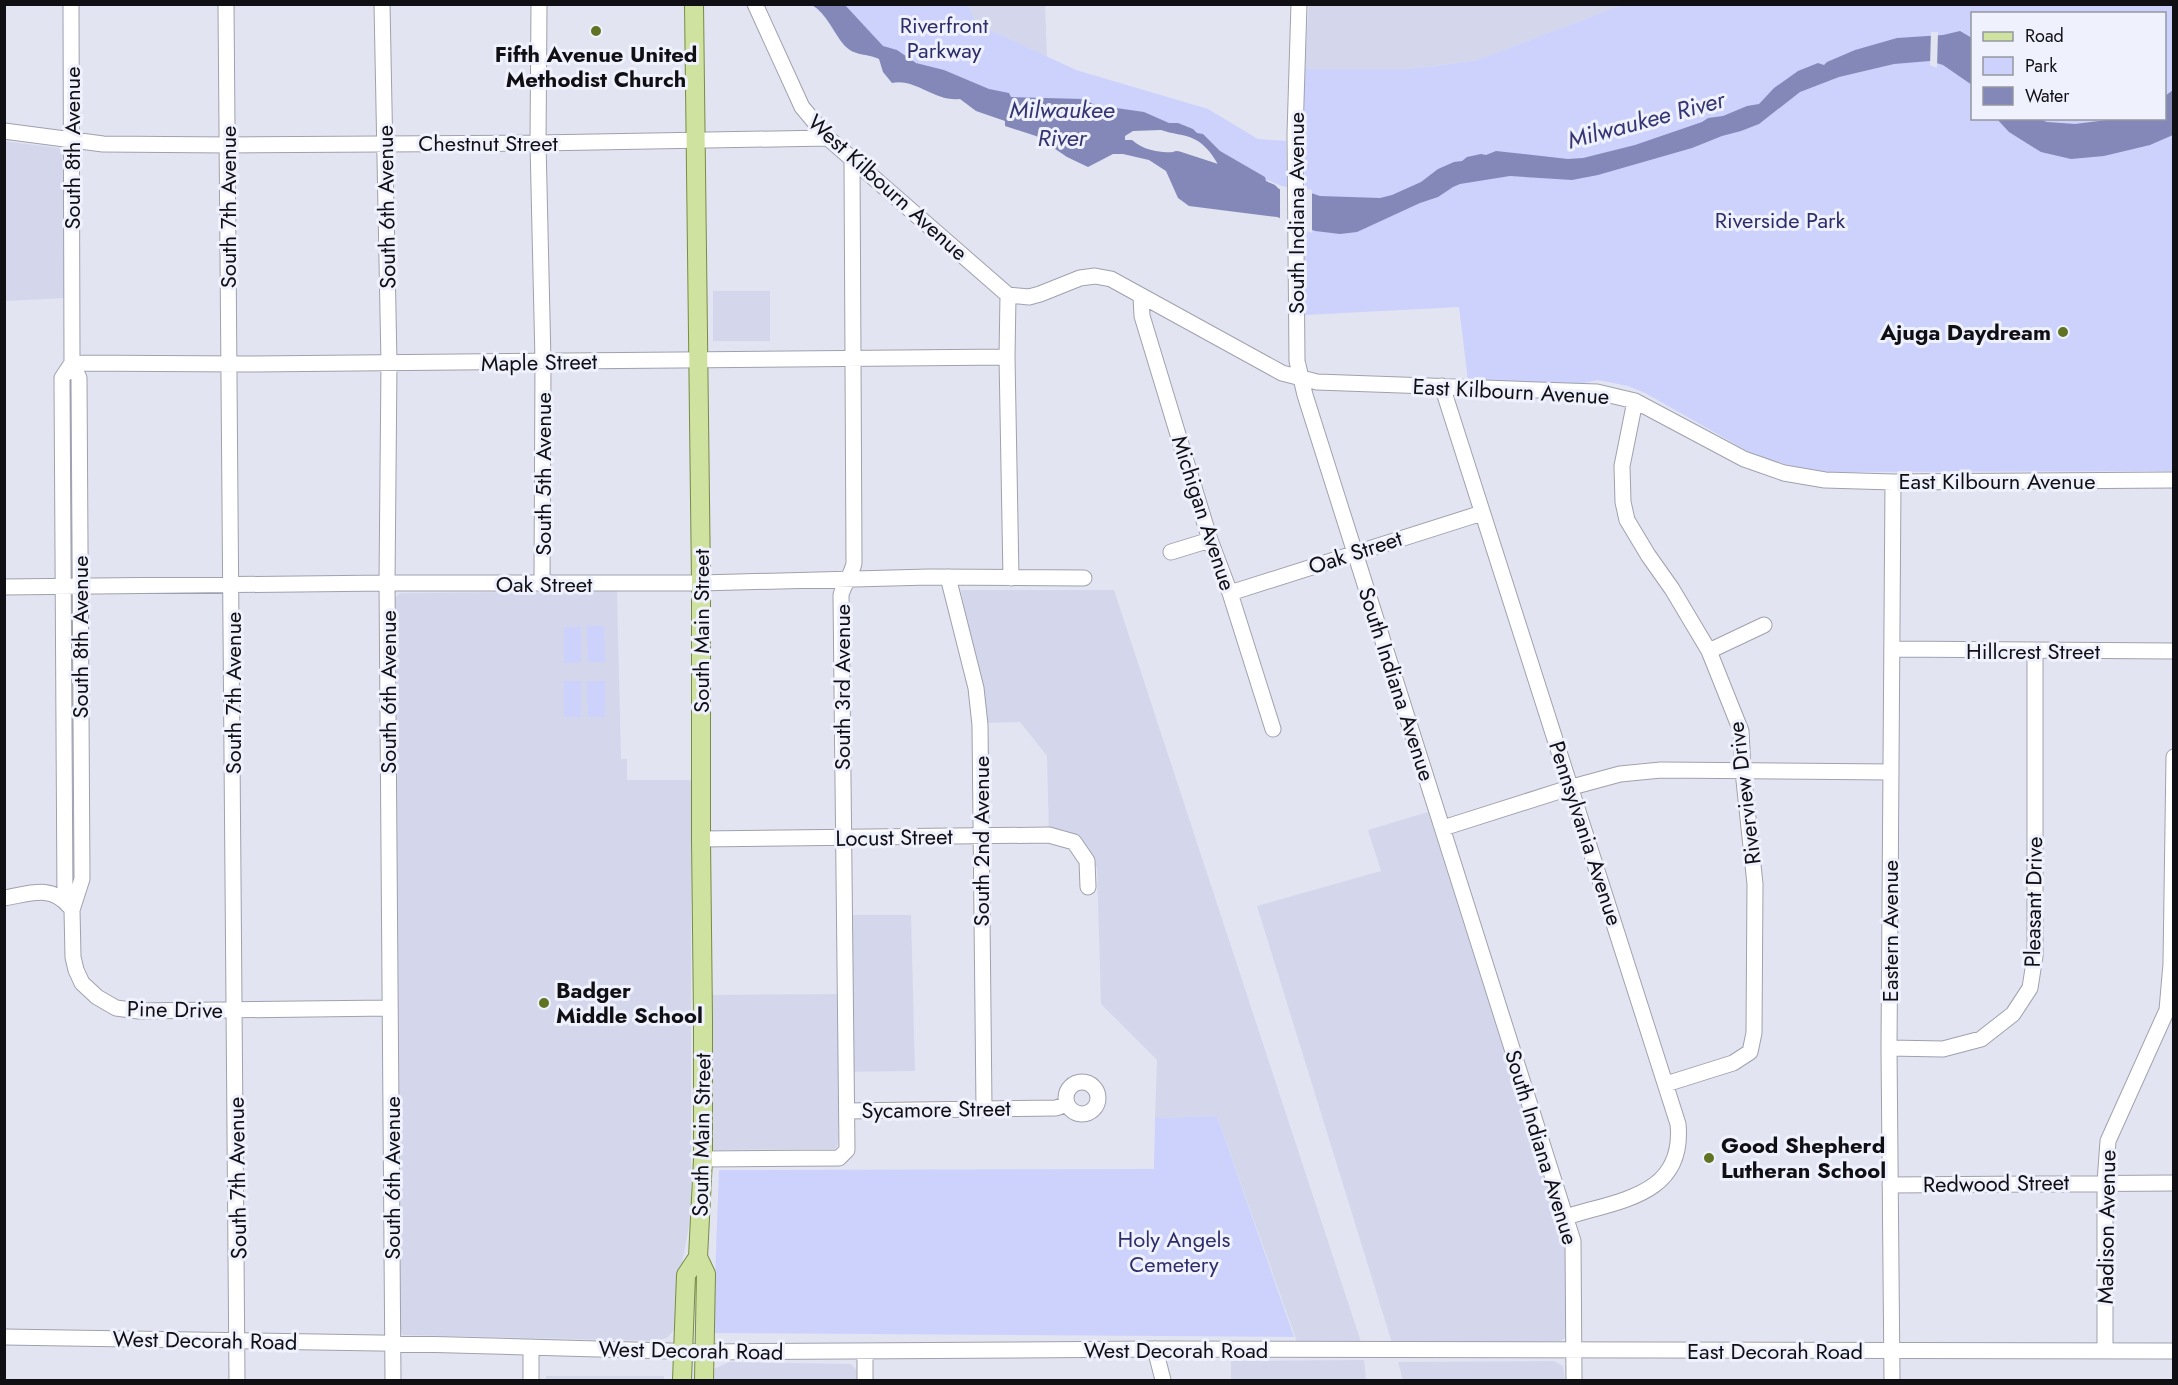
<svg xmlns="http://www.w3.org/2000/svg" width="2178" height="1385" font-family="Jost,sans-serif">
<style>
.built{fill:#d4d7ec}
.green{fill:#ccd2fc;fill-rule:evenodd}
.water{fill:#8388b9;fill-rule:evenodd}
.pier{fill:#e2e4f2}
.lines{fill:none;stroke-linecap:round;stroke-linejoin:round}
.river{stroke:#8388b9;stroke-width:18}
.minor-casing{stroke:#9fa1af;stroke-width:17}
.major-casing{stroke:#788c45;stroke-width:20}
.minor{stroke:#fff;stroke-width:15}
.major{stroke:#d0e29f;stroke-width:18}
.poi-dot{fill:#5f7322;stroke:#eff1fd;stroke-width:2}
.labels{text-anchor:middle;stroke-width:6;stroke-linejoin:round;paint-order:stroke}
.park-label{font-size:22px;fill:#2d2d6a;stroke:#eff1fd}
.poi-label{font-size:22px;font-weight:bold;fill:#0f0f14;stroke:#eff1fd;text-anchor:start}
.street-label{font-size:22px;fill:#0f0f14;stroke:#eff1fd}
.water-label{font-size:24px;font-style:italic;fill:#343572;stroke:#eff1fd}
</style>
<rect width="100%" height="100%" fill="#e2e4f2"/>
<!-- built -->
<path class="built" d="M 968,5 L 1045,5 L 1047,57 L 977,24 Z
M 1309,5 L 1622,5 L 1477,60 L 1437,66 L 1405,69 L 1304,69 Z
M 4,141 L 59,148 L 62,152 L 67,298 L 5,301 Z
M 713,291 L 770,291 L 770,341 L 713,341 Z
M 961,590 L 1114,590 L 1361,1342 L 1297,1342 L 1217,1116 L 1155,1118 L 1157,1060 L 1101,1004 L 1097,868 L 1071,838 L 1049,838 L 1047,756 L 1020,722 L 985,723 Z
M 617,591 L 621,759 L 627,759 L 627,780 L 691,780 L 691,1214 L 682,1264 L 677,1327 L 667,1338 L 655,1341 L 403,1335 L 399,1328 L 395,598 L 400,593 Z
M 1428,812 L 1565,1243 L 1565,1338 L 1560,1341 L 1392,1343 L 1257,906 L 1381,871 L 1368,830 Z
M 850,915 L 911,915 L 915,1071 L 838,1072 L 838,1144 L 835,1149 L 714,1150 L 712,1148 L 709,995 L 850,994 Z
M 1364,1360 L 1366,1380 L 1231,1380 L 1231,1361 Z
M 1554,1361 L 1563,1366 L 1565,1380 L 1403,1380 L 1398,1362 Z
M 729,1362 L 851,1364 L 856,1370 L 857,1380 L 711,1380 L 714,1369 Z
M 546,1376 L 664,1376 L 664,1380 L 546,1380 Z"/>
<!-- green -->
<path class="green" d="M 842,5 L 968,5 L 977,24 L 1076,70 L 1208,109 L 1258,139 L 1286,141 L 1287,188 L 1247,172 L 1174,126 L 1018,100 L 910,62 L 880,45 Z
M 1622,5 L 2173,5 L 2173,471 L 1828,472 L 1794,467 L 1751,453 L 1645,393 L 1628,386 L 1598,380 L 1578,384 L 1468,380 L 1459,307 L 1305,315 L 1304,69 L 1405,69 L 1437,66 L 1477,60 ZM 1972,14 L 2164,14 L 2164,118 L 1972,118 Z
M 587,626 L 604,626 L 605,662 L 588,662 Z
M 564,627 L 581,627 L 581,662 L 564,663 Z
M 564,681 L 581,681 L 581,717 L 564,717 Z
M 587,681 L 605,681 L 605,717 L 588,717 Z
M 1217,1116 L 1294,1337 L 713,1333 L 719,1170 L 1154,1169 L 1155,1118 Z"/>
<!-- water -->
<path class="water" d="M 812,5 L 845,5 L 883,46 L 897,50 L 916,63 L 944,70 L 989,89 L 1009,93 L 1011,97 L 1083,99 L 1095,105 L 1144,112 L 1169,123 L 1178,123 L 1193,129 L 1197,133 L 1203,134 L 1220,151 L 1265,177 L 1266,181 L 1275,185 L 1279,189 L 1308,192 L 1320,196 L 1380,198 L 1392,195 L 1421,182 L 1438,169 L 1454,162 L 1462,161 L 1467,157 L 1481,154 L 1486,155 L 1496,151 L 1568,159 L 1583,158 L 1635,145 L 1702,122 L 1708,118 L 1723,116 L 1747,106 L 1759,104 L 1774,88 L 1798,71 L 1818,63 L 1824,65 L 1827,62 L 1855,50 L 1897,38 L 1943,35 L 1960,31 L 1972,38 L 1972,85 L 1943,65 L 1930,61 L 1894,64 L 1839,77 L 1800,92 L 1759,124 L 1741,131 L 1722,136 L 1692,148 L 1598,175 L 1572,180 L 1510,176 L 1460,184 L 1453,187 L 1438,197 L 1420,203 L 1357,232 L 1340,234 L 1315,231 L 1277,217 L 1189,206 L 1178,198 L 1166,171 L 1149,160 L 1123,154 L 1113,154 L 1088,167 L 1067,157 L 1036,136 L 1005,126 L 1005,121 L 976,111 L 960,99 C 934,102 916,78 892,83 L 883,72 L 879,59 C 867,53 855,57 844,45 C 833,32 827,14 812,5 ZM 1161,130 C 1172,134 1184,134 1194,139 C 1210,146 1221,169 1228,184 L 1226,185 L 1208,175 L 1196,161 L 1183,155 L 1181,152 C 1164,153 1145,152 1132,140 L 1125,140 L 1125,136 L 1133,131 Z
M 2173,90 L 2173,135 L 2150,145 L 2104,156 L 2071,159 L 2041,152 L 2009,132 L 1997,119 L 2039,119 L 2047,122 L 2075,124 L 2115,119 L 2164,118 L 2165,96 Z"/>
<!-- pier -->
<path class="pier" d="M 1931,32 L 1938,32 L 1937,68 L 1930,65 Z
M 1280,186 L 1312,190 L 1312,233 L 1280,221 Z"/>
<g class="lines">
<!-- river -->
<path class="river" d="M 1177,160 L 1220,174 L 1246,187"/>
<defs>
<path id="minor" d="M 71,4 L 72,363 L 79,378 L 82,879 L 72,910 L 73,957 L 76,970 L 82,983 L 97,997 L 116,1008 L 139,1011 L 390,1008
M 226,4 L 237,1380
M 382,4 L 389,363 L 387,583 L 393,1380
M 539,4 L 538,143 L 543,361 L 542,583
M 755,4 L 802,107 L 828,138 L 1008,295 L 1029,297 L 1040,294 L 1080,278 L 1095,276 L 1111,279 L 1282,373 L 1317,382 L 1597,392 L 1635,401 L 1744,459 L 1784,473 L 1825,480 L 1893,482 L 2174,480
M 1299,4 L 1295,134 L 1297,361 L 1305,395 L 1573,1241 L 1574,1380
M 4,131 L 103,144 L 228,145 L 538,143 L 828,138
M 1008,295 L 1007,357 L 1011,578
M 1141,296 L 1142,316 L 1210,540 L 1230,593 L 1273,729
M 72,363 L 244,364 L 1007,357
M 1442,386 L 1678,1124 C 1685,1196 1619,1200 1566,1217
M 1635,401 L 1622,466 L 1623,502 L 1627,520 L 1648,555 L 1672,589 L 1709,651 L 1741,731 L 1743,771 L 1755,884 L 1754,1033 L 1750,1052 L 1733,1063 L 1666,1084
M 1171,552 L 1210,540
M 948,577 L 976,688 L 980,725 L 984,1108
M 4,587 L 387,583 L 701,583 L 929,577 L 1084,578
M 1230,593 L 1482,513
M 1892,649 L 2174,651
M 1709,651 L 1764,625
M 1443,828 L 1572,787 L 1620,774 L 1661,770 L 1891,772
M 701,839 L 1049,835 L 1074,842 L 1087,861 L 1088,887
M 4,898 C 29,894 51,884 69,906
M 65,902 L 62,378 L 72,363
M 1889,1048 L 1943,1049 L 1981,1039 L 2013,1014 L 2030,988 L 2035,956 L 2035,651
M1066 1098a16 16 0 1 1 32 0a16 16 0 1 1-32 0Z
M 847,1111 L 1056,1108 L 1067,1104
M 703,1159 L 839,1158 L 847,1150 L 841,595 C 844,583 852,575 854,563 L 852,159
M 1890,1185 L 2174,1183
M 4,1337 L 379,1343 L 705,1352 L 1155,1349 L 2174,1351
M 1155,1349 L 1163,1380
M 2105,1350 L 2105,1182 L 2108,1141 L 2167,1010 L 2171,964 L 2174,757
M 531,1380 L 531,1347
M 865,1380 L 865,1352
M 1892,1380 L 1889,1048 L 1893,482"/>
<path id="major" d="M 694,4 L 701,583 L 701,839 L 703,1019 L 703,1159 L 698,1257 L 706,1274 L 704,1380
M 682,1380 L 686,1275 L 698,1257"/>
</defs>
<!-- minor casing -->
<use href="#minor" class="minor-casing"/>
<!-- major casing -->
<use href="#major" class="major-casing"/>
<!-- minor -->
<use href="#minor" class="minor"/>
<!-- major -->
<use href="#major" class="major"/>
</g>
<!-- markers -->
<g class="poi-dot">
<circle cx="596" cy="31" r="6"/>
<circle cx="2063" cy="332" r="6"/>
<circle cx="544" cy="1003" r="6"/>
<circle cx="1709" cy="1158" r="6"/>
</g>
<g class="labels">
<!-- park labels -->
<g class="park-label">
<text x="944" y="33">Riverfront<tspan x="944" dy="25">Parkway</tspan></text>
<text x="1780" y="228">Riverside Park</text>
<text x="1174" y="1247">Holy Angels<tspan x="1174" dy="25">Cemetery</tspan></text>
</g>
<!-- poi labels -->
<g class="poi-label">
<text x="596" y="62" text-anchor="middle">Fifth Avenue United<tspan x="596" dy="25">Methodist Church</tspan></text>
<text x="2051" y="340" text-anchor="end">Ajuga Daydream</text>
<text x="556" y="998">Badger<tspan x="556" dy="25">Middle School</tspan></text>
<text x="1721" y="1153">Good Shepherd<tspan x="1721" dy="25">Lutheran School</tspan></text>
</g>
<!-- street labels -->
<g class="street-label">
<text x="488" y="151">Chestnut Street</text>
<text transform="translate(72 148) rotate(-90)" y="8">South 8th Avenue</text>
<text transform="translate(888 187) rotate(42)" y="8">West Kilbourn Avenue</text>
<text transform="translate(228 207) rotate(-90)" y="8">South 7th Avenue</text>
<text transform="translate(386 207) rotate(-91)" y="8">South 6th Avenue</text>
<text transform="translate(1296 213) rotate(-90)" y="8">South Indiana Avenue</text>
<text transform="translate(539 362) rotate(-1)" y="8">Maple Street</text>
<text transform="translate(1511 391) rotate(3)" y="8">East Kilbourn Avenue</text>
<text transform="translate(543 474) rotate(-90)" y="8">South 5th Avenue</text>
<text x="1997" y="489">East Kilbourn Avenue</text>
<text transform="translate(1204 513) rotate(72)" y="8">Michigan Avenue</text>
<text transform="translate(1355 552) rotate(-18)" y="8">Oak Street</text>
<text x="544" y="592">Oak Street</text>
<text transform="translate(701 631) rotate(-90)" y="8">South Main Street</text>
<text transform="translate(80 637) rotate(-90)" y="8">South 8th Avenue</text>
<text x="2033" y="659">Hillcrest Street</text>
<text transform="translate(1397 684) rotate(72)" y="8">South Indiana Avenue</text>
<text transform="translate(842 687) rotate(-90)" y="8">South 3rd Avenue</text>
<text transform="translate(388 692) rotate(-90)" y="8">South 6th Avenue</text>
<text transform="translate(233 693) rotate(-90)" y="8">South 7th Avenue</text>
<text transform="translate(1744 793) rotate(-97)" y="8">Riverview Drive</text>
<text transform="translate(1586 833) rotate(72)" y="8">Pennsylvania Avenue</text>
<text transform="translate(894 837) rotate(-1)" y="8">Locust Street</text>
<text transform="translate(981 841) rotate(-90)" y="8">South 2nd Avenue</text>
<text transform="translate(2033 902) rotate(-89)" y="8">Pleasant Drive</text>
<text transform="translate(1890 931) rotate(-90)" y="8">Eastern Avenue</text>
<text transform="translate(175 1009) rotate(1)" y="8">Pine Drive</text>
<text transform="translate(936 1109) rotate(-1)" y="8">Sycamore Street</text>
<text transform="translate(701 1135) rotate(-89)" y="8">South Main Street</text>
<text transform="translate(1542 1147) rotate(73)" y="8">South Indiana Avenue</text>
<text transform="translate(237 1178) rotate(-91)" y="8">South 7th Avenue</text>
<text transform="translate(392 1178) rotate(-90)" y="8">South 6th Avenue</text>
<text transform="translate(1996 1183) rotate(-1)" y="8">Redwood Street</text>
<text transform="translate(2106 1227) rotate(-89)" y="8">Madison Avenue</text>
<text transform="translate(205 1340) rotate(1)" y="8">West Decorah Road</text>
<text transform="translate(691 1350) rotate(1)" y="8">West Decorah Road</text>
<text x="1176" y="1358">West Decorah Road</text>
<text x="1775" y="1359">East Decorah Road</text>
</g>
<!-- water labels -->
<g class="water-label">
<text x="1062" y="118">Milwaukee<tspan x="1062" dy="28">River</tspan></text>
<text transform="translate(1646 120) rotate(-15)" y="8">Milwaukee River</text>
</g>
</g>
<!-- border -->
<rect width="2178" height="1385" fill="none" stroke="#0f0f14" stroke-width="12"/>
<!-- legend -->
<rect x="1971" y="12" width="195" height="108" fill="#eff1fd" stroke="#9597a0" stroke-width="1.5"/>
<rect x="1983" y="32" width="30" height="9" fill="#d0e29f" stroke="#9597a0" stroke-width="1.5"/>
<text x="2025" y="42" font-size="18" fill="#0f0f14">Road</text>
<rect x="1983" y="57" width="30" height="18" fill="#ccd2fc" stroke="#9597a0" stroke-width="1.5"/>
<text x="2025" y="72" font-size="18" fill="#0f0f14">Park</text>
<rect x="1983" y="87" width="30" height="18" fill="#8388b9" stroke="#9597a0" stroke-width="1.5"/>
<text x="2025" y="102" font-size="18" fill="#0f0f14">Water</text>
</svg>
